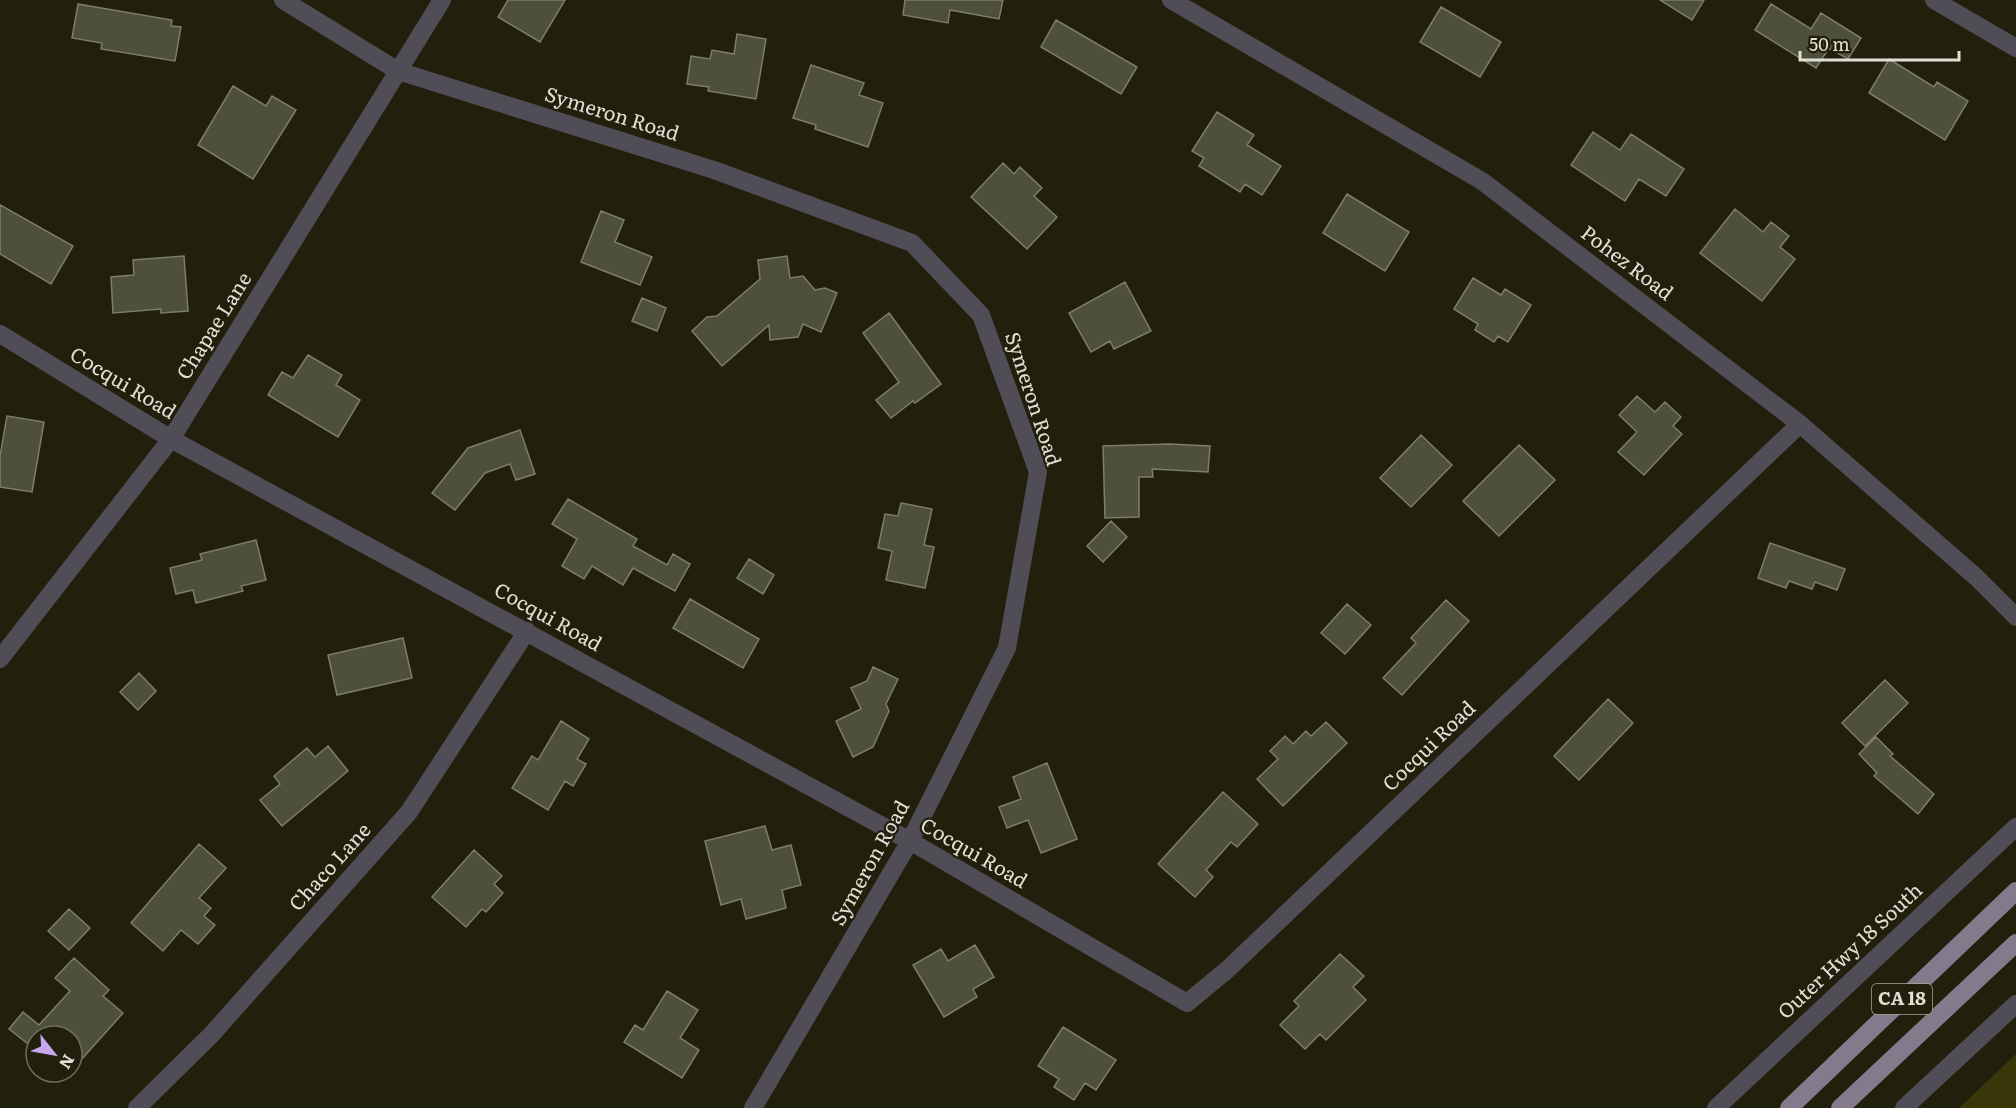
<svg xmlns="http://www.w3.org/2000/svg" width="2016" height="1108" font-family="Literata,serif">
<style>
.green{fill:#373709}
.building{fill:#4f503b;stroke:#7d7e68;stroke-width:1.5}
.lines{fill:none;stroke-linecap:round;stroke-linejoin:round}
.minor{stroke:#514d56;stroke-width:18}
.major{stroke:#837b8c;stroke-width:18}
.labels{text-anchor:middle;stroke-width:4.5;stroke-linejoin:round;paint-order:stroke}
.shield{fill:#20200d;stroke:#a6a698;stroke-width:1.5}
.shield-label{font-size:18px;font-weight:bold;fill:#e0e0d4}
.street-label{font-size:20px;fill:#e0e0d4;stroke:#20200d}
</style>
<rect width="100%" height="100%" fill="#20200d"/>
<!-- green -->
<path class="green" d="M 2016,1054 L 2016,1108 L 1959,1108 Z"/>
<!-- building -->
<path class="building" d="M 508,0 L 565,0 L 540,42 L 498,17 Z
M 905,0 L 1003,0 L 999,19 L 950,10 L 948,23 L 903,15 Z
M 1660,0 L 1704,0 L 1692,20 Z
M 78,4 L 172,20 L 171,26 L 181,27 L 175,61 L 101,49 L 102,43 L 72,38 Z
M 1771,4 L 1811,29 L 1821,13 L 1861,38 L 1848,59 L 1829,48 L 1816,68 L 1755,30 Z
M 1441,7 L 1501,42 L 1480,77 L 1420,42 Z
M 1056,20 L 1137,67 L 1121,94 L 1041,47 Z
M 737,34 L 766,39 L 756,99 L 708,91 L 709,87 L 687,84 L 691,56 L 710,59 L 712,50 L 734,54 Z
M 1889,59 L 1934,87 L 1937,82 L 1968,101 L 1945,140 L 1869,93 Z
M 811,65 L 864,83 L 859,95 L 883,103 L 868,147 L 815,129 L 816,125 L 793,118 Z
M 233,86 L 266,106 L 272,96 L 296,110 L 253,179 L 198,145 Z
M 1217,112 L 1254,135 L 1247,145 L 1281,166 L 1262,195 L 1245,184 L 1240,192 L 1199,166 L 1204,158 L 1192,151 Z
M 1593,132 L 1620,150 L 1631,134 L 1684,169 L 1666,196 L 1639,179 L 1625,201 L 1571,165 Z
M 1003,163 L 1014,174 L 1020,167 L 1042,188 L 1034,196 L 1057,217 L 1027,249 L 971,197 Z
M 1347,194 L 1409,232 L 1385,271 L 1323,233 Z
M 0,205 L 73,246 L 51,284 L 0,254 Z
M 1735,209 L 1763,232 L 1771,222 L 1789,236 L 1780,247 L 1795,259 L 1762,301 L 1700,253 Z
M 601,211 L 624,220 L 615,242 L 652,257 L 640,285 L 581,262 Z
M 184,256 L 188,311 L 161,313 L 161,309 L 113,313 L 111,277 L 134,275 L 133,260 Z
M 787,256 L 790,278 L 803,276 L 815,290 L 825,288 L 837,293 L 821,332 L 803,324 L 798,337 L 770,340 L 769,325 L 722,366 L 692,331 L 707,317 L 717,316 L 760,279 L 758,260 Z
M 1473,278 L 1501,295 L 1505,289 L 1531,305 L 1508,342 L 1498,336 L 1494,342 L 1475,330 L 1478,324 L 1454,309 Z
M 1125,282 L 1151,331 L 1114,349 L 1110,341 L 1091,352 L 1069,313 Z
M 642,298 L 666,308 L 657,331 L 632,321 Z
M 889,313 L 941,384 L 915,403 L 913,401 L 891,418 L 876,400 L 899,382 L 863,333 Z
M 308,355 L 342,375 L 336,385 L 360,400 L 338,437 L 268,395 L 282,372 L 293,378 Z
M 1637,396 L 1655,412 L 1665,402 L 1681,417 L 1673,426 L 1682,434 L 1644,475 L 1618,452 L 1637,432 L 1619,415 Z
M 7,416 L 44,422 L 32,492 L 0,487 L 0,456 Z
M 520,430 L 535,474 L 516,480 L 510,464 L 485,473 L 455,510 L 432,493 L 468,448 Z
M 1421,435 L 1452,465 L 1411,507 L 1380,478 Z
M 1169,444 L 1210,446 L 1208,472 L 1152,469 L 1153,477 L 1139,477 L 1139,517 L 1105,518 L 1103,446 Z
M 1519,445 L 1555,480 L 1499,536 L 1463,501 Z
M 568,499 L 637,539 L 633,546 L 667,565 L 673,554 L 690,564 L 675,591 L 633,568 L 623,585 L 592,566 L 584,579 L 562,566 L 577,539 L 552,524 Z
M 901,503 L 932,509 L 924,545 L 934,547 L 925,588 L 886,580 L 892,551 L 878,548 L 885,514 L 898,516 Z
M 1111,521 L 1127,537 L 1103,562 L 1087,546 Z
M 256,540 L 266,580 L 241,586 L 243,591 L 196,603 L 193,590 L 176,594 L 170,568 L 202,560 L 200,554 Z
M 1770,543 L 1845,569 L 1837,590 L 1815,582 L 1812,589 L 1789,581 L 1786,588 L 1758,578 Z
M 749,559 L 774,575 L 763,594 L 737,578 Z
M 690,599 L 759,639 L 743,668 L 673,628 Z
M 1446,600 L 1469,621 L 1402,695 L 1383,678 L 1416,643 L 1411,638 Z
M 1347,604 L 1371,625 L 1345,654 L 1321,633 Z
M 403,638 L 412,678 L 337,695 L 328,655 Z
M 873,667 L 898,679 L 886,704 L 889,711 L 873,747 L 853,757 L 836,721 L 861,709 L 851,688 L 867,681 Z
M 139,673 L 156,691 L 138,710 L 120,692 Z
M 1885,680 L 1908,703 L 1865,746 L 1842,723 Z
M 1608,699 L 1633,723 L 1579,780 L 1554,756 Z
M 561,721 L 589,739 L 577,759 L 586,764 L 573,786 L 565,781 L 548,810 L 512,788 L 532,756 L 538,760 Z
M 1326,722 L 1347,743 L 1283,806 L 1257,779 L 1278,759 L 1270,751 L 1285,736 L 1293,744 L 1306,731 L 1311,736 Z
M 1876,737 L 1893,754 L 1890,756 L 1934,794 L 1918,814 L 1874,776 L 1877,773 L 1859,754 Z
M 328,746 L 348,771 L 282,826 L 260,800 L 280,784 L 274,776 L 307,748 L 315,757 Z
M 1047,763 L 1077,839 L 1041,853 L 1028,820 L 1007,828 L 999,807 L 1021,799 L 1013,777 Z
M 1223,792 L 1258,824 L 1237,847 L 1231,842 L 1206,870 L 1213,877 L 1195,897 L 1158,864 Z
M 765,826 L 772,850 L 791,845 L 801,885 L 782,890 L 786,908 L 746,919 L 741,899 L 721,905 L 705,841 Z
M 199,844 L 226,868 L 199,898 L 211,908 L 204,916 L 215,925 L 198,944 L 181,930 L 163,951 L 131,923 Z
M 474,850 L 502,876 L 494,884 L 503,893 L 486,912 L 482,909 L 466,927 L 432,897 Z
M 69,909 L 90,928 L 69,950 L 48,931 Z
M 975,945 L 994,977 L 973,989 L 977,997 L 944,1017 L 913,965 L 941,949 L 948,961 Z
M 1340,954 L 1364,976 L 1353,987 L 1366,1000 L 1326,1040 L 1320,1034 L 1305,1049 L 1280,1025 L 1299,1006 L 1294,1001 Z
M 74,958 L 109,990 L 103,996 L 123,1013 L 72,1070 L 72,1036 L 34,1036 L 28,1044 L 9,1029 L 23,1012 L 39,1025 L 70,991 L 55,978 Z
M 667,991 L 698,1010 L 680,1038 L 699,1050 L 682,1078 L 624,1042 L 635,1025 L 643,1030 Z
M 1063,1027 L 1116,1060 L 1096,1090 L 1085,1083 L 1074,1100 L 1054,1087 L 1059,1079 L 1038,1066 Z"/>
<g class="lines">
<!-- minor -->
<path class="minor" d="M 283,0 L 398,71 L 714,170 L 912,243 L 981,315 L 1038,472 L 1007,648 L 910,841 L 753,1108
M 1171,0 L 1482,181 L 1800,424 L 1976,577 L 2016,617
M 1934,0 L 2016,48
M 0,334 L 171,439 L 910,841 L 1187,1003 L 1228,969 L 1800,424
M 0,659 L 171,439 L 442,0
M 137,1108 L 212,1034 L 409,812 L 527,631
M 1716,1108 L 2016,827
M 1904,1108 L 2016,1004"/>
<!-- major -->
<path class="major" d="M 1789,1108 L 2016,891
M 1840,1108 L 2016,943"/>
</g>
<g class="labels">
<!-- shield labels -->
<rect class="shield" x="1872" y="984" width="60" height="30" rx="4.5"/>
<g class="shield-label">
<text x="1902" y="1005">CA 18</text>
</g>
<!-- street labels -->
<g class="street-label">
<text transform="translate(612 114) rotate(17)" y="7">Symeron Road</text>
<text transform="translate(1627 263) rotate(37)" y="7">Pohez Road</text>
<text transform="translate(214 326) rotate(-58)" y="7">Chapae Lane</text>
<text transform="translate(123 383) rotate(31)" y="7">Cocqui Road</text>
<text transform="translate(1033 399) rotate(72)" y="7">Symeron Road</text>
<text transform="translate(548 617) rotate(29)" y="7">Cocqui Road</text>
<text transform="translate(1429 746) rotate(-44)" y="7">Cocqui Road</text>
<text transform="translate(974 853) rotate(30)" y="7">Cocqui Road</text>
<text transform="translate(870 863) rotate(-61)" y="7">Symeron Road</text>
<text transform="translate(330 867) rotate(-48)" y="7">Chaco Lane</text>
<text transform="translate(1850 951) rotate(-43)" y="7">Outer Hwy 18 South</text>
</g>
</g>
<!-- north arrow -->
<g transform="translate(54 1054) rotate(121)"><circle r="28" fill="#20200d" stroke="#6d6d5d" stroke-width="1.5"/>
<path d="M0-4.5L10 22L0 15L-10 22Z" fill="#c9a5ee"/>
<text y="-9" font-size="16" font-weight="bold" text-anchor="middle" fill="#e0e0d4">N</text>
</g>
<!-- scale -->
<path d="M1800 51v9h159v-9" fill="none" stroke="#e0e0d4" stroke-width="3"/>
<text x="1809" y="51" font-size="18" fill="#e0e0d4" stroke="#20200d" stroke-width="4.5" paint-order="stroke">50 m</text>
</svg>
